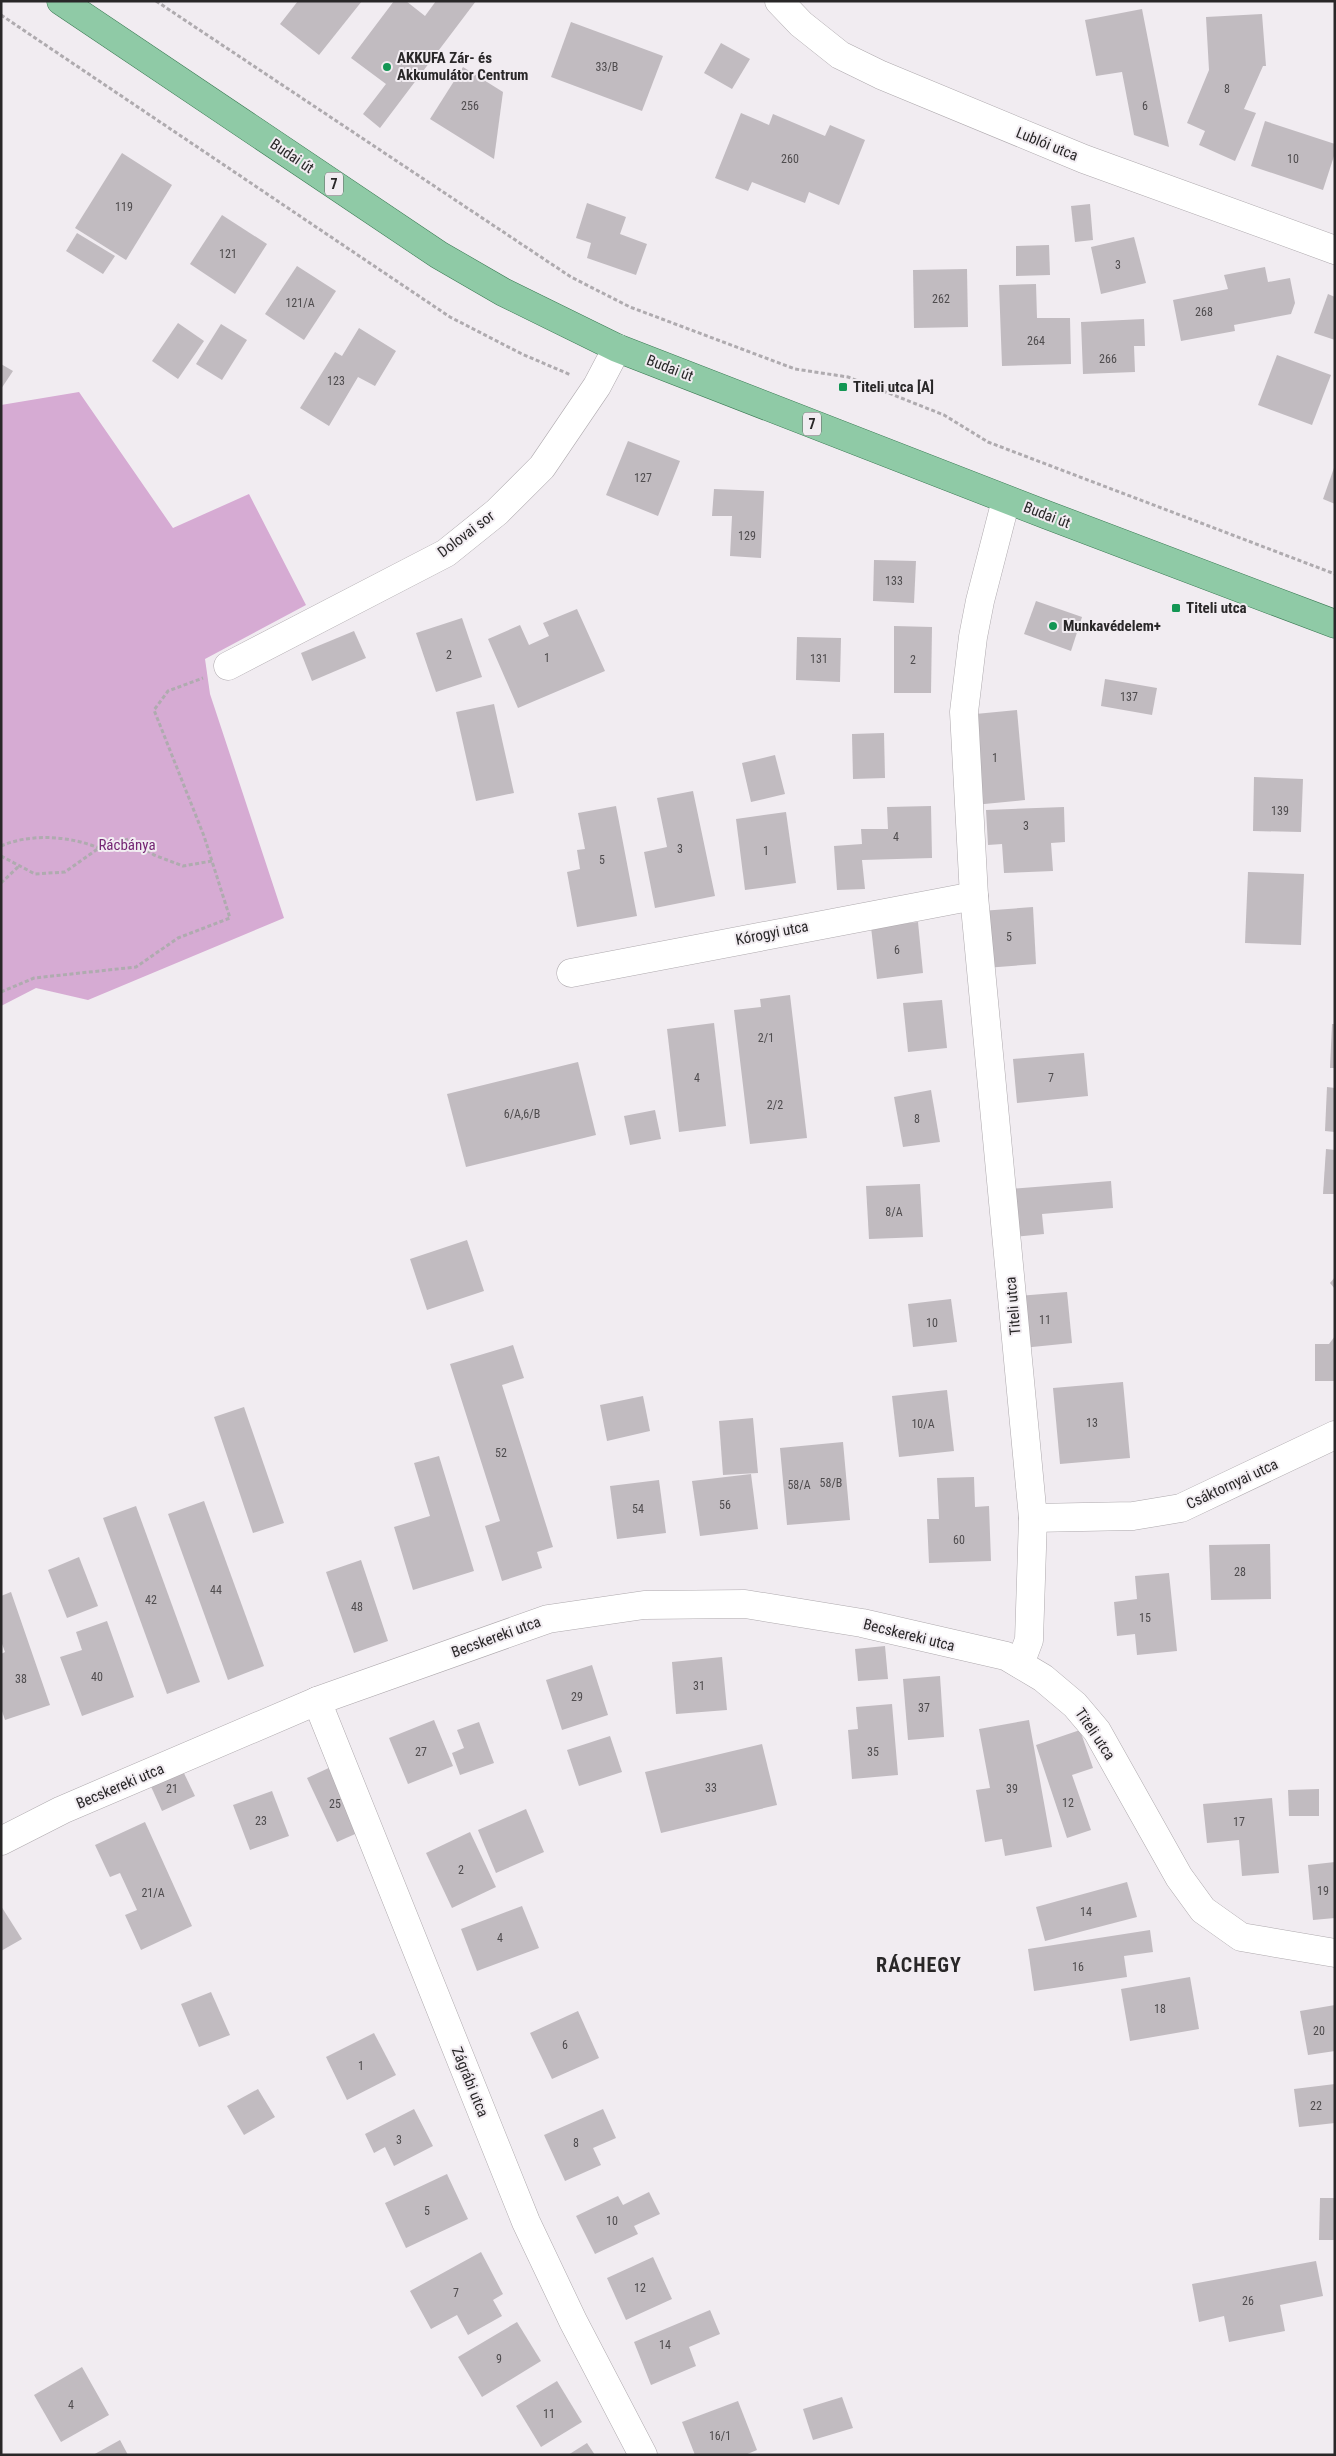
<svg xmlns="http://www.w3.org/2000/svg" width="1336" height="2456" font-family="'Roboto Condensed',sans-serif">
	<rect width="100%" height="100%" fill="#f1ecf1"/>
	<polygon fill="#d6abd3" points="79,392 173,528 249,494 306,605 205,659 210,694 284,918 88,1000 36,988 1,1006 1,405"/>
	<g fill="#c1bbc0">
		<polygon points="298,1 362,1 319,55 280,24"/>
		<polygon points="394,1 406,1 425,16 436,1 476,1 380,128 363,114 386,84 351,58"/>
		<polygon points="1142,9 1169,147 1134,135 1122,72 1096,76 1085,20"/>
		<polygon points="1262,14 1266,66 1263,66 1244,109 1256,113 1235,161 1199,145 1205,131 1187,123 1209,70 1206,17"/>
		<polygon points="571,22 663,56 642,111 551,77"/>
		<polygon points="721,43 750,59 732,89 704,73"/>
		<polygon points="463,67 503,92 494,159 430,119"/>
		<polygon points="741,113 769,125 773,114 825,136 830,125 865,140 839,205 809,192 805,203 752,182 748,191 715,178"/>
		<polygon points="1265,121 1335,144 1335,153 1323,190 1251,166"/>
		<polygon points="122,153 172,185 126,260 75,228"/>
		<polygon points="587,203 626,217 620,234 647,244 636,275 587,258 591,243 576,238"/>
		<polygon points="1090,204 1093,240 1075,242 1071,206"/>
		<polygon points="222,215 267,244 235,294 190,264"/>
		<polygon points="77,233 115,256 103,274 66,251"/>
		<polygon points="1134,237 1146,283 1101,294 1091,247"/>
		<polygon points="1049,245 1050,275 1016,276 1016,246"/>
		<polygon points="297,266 336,291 304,340 265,314"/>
		<polygon points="1265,267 1268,282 1290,278 1295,303 1291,314 1234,325 1235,331 1181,341 1173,300 1228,289 1224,275"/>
		<polygon points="967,269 968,327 914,328 913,270"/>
		<polygon points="1036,284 1037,318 1070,318 1071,364 1002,366 999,285"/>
		<polygon points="1328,294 1335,297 1335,340 1314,333"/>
		<polygon points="1144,319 1145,346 1134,346 1135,372 1083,374 1081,322"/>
		<polygon points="178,323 204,341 178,379 152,361"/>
		<polygon points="221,324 247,340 222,380 196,364"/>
		<polygon points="359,328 396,351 375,386 358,377 329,426 300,408 335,352 342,356"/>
		<polygon points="1277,355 1331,375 1312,425 1258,405"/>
		<polygon points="1,364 13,371 1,389"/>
		<polygon points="628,441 680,461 658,516 606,495"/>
		<polygon points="1335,465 1335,504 1323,499"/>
		<polygon points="714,489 764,491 761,558 730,556 732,516 712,516"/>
		<polygon points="874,560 916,561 914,603 873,601"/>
		<polygon points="1036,601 1082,617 1071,651 1024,634"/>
		<polygon points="577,609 605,671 518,708 488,639 520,625 529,645 549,636 543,623"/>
		<polygon points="462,618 482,677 436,692 416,633"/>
		<polygon points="894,626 932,627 931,693 894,693"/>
		<polygon points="354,631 366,658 312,681 301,653"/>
		<polygon points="797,637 841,638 840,682 796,680"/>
		<polygon points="1105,679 1157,688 1152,715 1101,706"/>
		<polygon points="494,704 514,793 476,801 456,712"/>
		<polygon points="1017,710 1025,800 974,805 965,715"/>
		<polygon points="884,733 885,778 853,779 852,734"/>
		<polygon points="775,755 785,794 751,802 742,763"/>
		<polygon points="1254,777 1303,779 1301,832 1253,831"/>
		<polygon points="693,791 715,896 655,908 644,852 667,847 657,798"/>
		<polygon points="616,806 637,916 577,927 567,872 580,869 577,850 585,849 578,813"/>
		<polygon points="931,806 932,858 862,860 865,889 837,890 834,846 862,844 861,829 888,829 887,807"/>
		<polygon points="1064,807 1065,842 1051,843 1053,871 1004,873 1002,844 988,845 986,810"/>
		<polygon points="786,812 796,883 745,890 736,819"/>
		<polygon points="1248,872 1304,874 1301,945 1245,943"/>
		<polygon points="1033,907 1036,964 985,968 981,911"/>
		<polygon points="918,922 923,973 877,979 871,927"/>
		<polygon points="790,995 807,1138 750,1144 734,1010 761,1007 760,999"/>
		<polygon points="942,1000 947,1048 908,1052 903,1003"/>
		<polygon points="714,1023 726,1126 679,1132 667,1029"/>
		<polygon points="1332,1024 1335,1024 1335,1068 1330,1068"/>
		<polygon points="1084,1053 1088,1096 1017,1103 1013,1059"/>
		<polygon points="578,1062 596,1135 466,1167 447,1094"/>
		<polygon points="1327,1087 1335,1088 1335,1132 1325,1131"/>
		<polygon points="931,1090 940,1142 903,1147 894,1097"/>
		<polygon points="655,1110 661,1139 630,1145 624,1116"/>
		<polygon points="1326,1149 1335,1150 1335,1194 1323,1194"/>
		<polygon points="1111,1181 1113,1208 1042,1214 1044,1234 1014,1237 1010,1189"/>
		<polygon points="920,1184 923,1237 869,1239 866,1186"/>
		<polygon points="467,1240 484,1291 427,1310 410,1259"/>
		<polygon points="1335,1277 1335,1289 1330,1283"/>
		<polygon points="1067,1292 1072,1343 1022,1348 1018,1296"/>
		<polygon points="951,1299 957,1342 913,1347 908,1304"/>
		<polygon points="1335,1336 1335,1381 1315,1381 1315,1344 1329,1344"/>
		<polygon points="513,1345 524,1378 502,1385 553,1547 537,1552 542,1568 502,1581 485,1526 500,1521 450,1364"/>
		<polygon points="1123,1382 1130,1458 1060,1464 1053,1388"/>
		<polygon points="947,1390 954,1451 899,1457 892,1396"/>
		<polygon points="643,1396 650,1431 607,1441 600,1405"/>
		<polygon points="244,1407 284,1523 253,1533 214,1417"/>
		<polygon points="753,1418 758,1473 723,1475 719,1421"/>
		<polygon points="843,1442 850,1520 787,1525 780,1448"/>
		<polygon points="439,1456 474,1571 413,1590 394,1527 430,1516 414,1463"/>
		<polygon points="751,1474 758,1529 700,1536 692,1481"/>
		<polygon points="974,1477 975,1507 989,1506 991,1561 929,1563 927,1519 939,1519 937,1478"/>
		<polygon points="659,1480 666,1533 617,1539 610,1486"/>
		<polygon points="204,1501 264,1666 228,1680 168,1514"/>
		<polygon points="136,1506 200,1682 167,1694 103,1518"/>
		<polygon points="1270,1544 1271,1599 1211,1600 1209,1545"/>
		<polygon points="79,1557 98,1606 67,1618 48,1570"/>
		<polygon points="361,1560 388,1641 354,1653 326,1572"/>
		<polygon points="1169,1573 1177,1651 1137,1655 1135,1634 1117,1636 1114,1602 1137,1599 1135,1576"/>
		<polygon points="11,1592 50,1705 5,1720 1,1708 1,1654 5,1652 1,1641 1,1596"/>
		<polygon points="107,1621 134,1697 82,1716 60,1657 82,1650 76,1632"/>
		<polygon points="885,1646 888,1679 858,1681 855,1649"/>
		<polygon points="722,1657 727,1710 676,1714 672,1662"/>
		<polygon points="592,1665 608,1715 562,1730 546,1680"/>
		<polygon points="940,1676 944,1737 908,1740 903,1679"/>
		<polygon points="892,1704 898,1775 852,1779 848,1730 858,1729 856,1707"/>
		<polygon points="434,1720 453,1766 408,1784 389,1738"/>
		<polygon points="1029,1720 1052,1847 1005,1856 1002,1839 985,1842 976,1790 990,1788 979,1729"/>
		<polygon points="479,1722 494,1763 460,1775 452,1753 464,1748 457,1730"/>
		<polygon points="1080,1730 1093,1768 1072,1775 1091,1830 1067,1838 1036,1745"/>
		<polygon points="610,1736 622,1772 579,1786 567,1750"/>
		<polygon points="762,1744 777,1805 661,1833 645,1772"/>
		<polygon points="333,1766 362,1831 337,1842 307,1778"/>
		<polygon points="181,1767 195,1796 162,1811 149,1782"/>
		<polygon points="1319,1789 1319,1816 1289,1816 1288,1790"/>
		<polygon points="272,1791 289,1836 250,1850 233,1805"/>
		<polygon points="1272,1798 1279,1873 1242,1876 1239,1840 1207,1843 1203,1804"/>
		<polygon points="526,1809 544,1852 496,1873 478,1830"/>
		<polygon points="145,1822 192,1926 141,1950 125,1915 137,1910 120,1873 110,1877 95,1845"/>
		<polygon points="470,1832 496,1887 452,1908 426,1853"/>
		<polygon points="1335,1862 1335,1918 1313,1920 1308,1865"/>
		<polygon points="1127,1882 1137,1917 1045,1941 1036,1907"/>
		<polygon points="1,1906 22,1939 1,1951"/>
		<polygon points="522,1906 539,1948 477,1971 461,1929"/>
		<polygon points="1150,1930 1153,1952 1124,1956 1127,1977 1034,1991 1028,1949"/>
		<polygon points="1190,1977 1199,2029 1130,2041 1121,1989"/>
		<polygon points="211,1992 230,2035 199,2047 181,2004"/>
		<polygon points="1335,2005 1335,2051 1308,2055 1300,2011"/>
		<polygon points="578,2011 599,2058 552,2079 530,2033"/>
		<polygon points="374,2033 396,2075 347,2100 326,2057"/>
		<polygon points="1335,2084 1335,2123 1299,2127 1294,2089"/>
		<polygon points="258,2089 275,2117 244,2135 227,2106"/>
		<polygon points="414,2109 433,2146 394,2166 385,2147 374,2153 365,2134"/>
		<polygon points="603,2109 616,2138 593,2148 601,2165 565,2181 544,2135"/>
		<polygon points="447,2174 468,2219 406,2248 385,2203"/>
		<polygon points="649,2192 660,2214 634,2226 638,2234 595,2254 576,2216 618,2196 623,2205"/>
		<polygon points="1320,2198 1335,2198 1335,2240 1319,2240"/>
		<polygon points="481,2252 503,2294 493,2300 502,2316 468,2335 457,2315 431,2329 410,2291"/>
		<polygon points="653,2257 672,2299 626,2320 607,2278"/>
		<polygon points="1316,2261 1323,2296 1280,2305 1285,2331 1229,2342 1224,2316 1199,2322 1192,2284"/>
		<polygon points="710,2310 720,2334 689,2347 696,2366 651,2385 634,2342"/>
		<polygon points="517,2322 541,2361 482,2397 458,2357"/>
		<polygon points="82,2367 109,2415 61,2442 34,2395"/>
		<polygon points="557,2381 582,2422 541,2447 516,2406"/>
		<polygon points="842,2397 853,2428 813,2440 803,2409"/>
		<polygon points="738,2401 757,2450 745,2455 695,2455 682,2422"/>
		<polygon points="120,2440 128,2455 93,2455"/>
		<polygon points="587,2443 595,2455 568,2455"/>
	</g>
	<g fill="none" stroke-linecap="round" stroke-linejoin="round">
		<defs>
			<g id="street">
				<polyline points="779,1 801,24 840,55 881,75 1084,159 1335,250"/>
				<polyline points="1006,500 980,601 973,637 964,712 974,896 1033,1518 1029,1640 1020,1664"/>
				<polyline points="228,666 446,553 497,512 542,467 597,386 617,348"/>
				<polyline points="571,973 974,896"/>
				<polyline points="1033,1518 1133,1516 1181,1508 1335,1435"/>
				<polyline points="317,1701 526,2222 573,2321 643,2455"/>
				<polyline points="1,1841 62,1810 317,1701 548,1619 644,1605 745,1604 862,1623 1006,1656 1043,1678 1075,1705 1097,1731 1179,1877 1203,1910 1241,1937 1335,1953"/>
			</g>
			<polyline id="primary" points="61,1 439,255 503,292 617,348 1047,515 1335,624"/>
		</defs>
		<use href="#street" stroke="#aea9ad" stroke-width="29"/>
		<use href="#primary" stroke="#3b7a54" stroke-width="29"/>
		<g stroke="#afabaf" stroke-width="3" stroke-dasharray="4 2.5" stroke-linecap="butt">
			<polyline points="156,1 571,277 630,307 795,369 848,377 944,415 988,442 1335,574"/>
			<polyline points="1,15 450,317 522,354 571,375"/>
			<path d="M 1,846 C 31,833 70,836 99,848"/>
			<polyline points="1,856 35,874 65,872 99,848 129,839 154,855 183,866 212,861"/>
			<polyline points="1,883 19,866"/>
			<polyline points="1,992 34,978 136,967 178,938 230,918 204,836 154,710 168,691 203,678"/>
		</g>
		<use href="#street" stroke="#fff" stroke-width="28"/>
		<use href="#primary" stroke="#8fcaa6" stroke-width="28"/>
	</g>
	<g fill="#139654" stroke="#f1ecf1" stroke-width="2">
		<circle cx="387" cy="67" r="5"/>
		<rect x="838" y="382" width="10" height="10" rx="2.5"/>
		<rect x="1171" y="603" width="10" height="10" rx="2.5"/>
		<circle cx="1053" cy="626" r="5"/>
	</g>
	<g text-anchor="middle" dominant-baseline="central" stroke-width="4" stroke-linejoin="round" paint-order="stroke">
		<g font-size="12" fill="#4f4c4e">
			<text x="607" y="67">33/B</text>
			<text x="1227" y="89">8</text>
			<text x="470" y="106">256</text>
			<text x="1145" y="106">6</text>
			<text x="790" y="159">260</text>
			<text x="1293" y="159">10</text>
			<text x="124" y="207">119</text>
			<text x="228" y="254">121</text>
			<text x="1118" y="265">3</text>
			<text x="941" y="299">262</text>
			<text x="300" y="303">121/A</text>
			<text x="1204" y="312">268</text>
			<text x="1036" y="341">264</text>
			<text x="1108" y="359">266</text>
			<text x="336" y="381">123</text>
			<text x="643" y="478">127</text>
			<text x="747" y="536">129</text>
			<text x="894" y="581">133</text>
			<text x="449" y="655">2</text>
			<text x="547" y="658">1</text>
			<text x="819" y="659">131</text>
			<text x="913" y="660">2</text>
			<text x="1129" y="697">137</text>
			<text x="995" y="758">1</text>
			<text x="1280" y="811">139</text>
			<text x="1026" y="826">3</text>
			<text x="896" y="837">4</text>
			<text x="680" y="849">3</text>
			<text x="766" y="851">1</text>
			<text x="602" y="860">5</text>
			<text x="1009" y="937">5</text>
			<text x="897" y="950">6</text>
			<text x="766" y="1038">2/1</text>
			<text x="697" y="1078">4</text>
			<text x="1051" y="1078">7</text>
			<text x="775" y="1105">2/2</text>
			<text x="522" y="1114">6/A,6/B</text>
			<text x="917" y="1119">8</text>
			<text x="894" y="1212">8/A</text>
			<text x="1045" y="1320">11</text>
			<text x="932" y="1323">10</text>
			<text x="1092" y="1423">13</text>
			<text x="923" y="1424">10/A</text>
			<text x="501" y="1453">52</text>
			<text x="831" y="1483">58/B</text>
			<text x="799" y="1485">58/A</text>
			<text x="725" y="1505">56</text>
			<text x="638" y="1509">54</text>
			<text x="959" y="1540">60</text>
			<text x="1240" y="1572">28</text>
			<text x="216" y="1590">44</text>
			<text x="151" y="1600">42</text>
			<text x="357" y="1607">48</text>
			<text x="1145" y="1618">15</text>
			<text x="97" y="1677">40</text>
			<text x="21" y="1679">38</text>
			<text x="699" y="1686">31</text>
			<text x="577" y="1697">29</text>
			<text x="924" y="1708">37</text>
			<text x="421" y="1752">27</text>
			<text x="873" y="1752">35</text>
			<text x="711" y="1788">33</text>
			<text x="172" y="1789">21</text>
			<text x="1012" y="1789">39</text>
			<text x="1068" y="1803">12</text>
			<text x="335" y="1804">25</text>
			<text x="261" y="1821">23</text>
			<text x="1239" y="1822">17</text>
			<text x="461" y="1870">2</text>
			<text x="1323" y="1891">19</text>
			<text x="153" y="1893">21/A</text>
			<text x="1086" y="1912">14</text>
			<text x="500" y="1938">4</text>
			<text x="1078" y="1967">16</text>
			<text x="1160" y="2009">18</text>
			<text x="1319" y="2031">20</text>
			<text x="565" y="2045">6</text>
			<text x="361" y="2066">1</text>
			<text x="1316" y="2106">22</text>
			<text x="399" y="2140">3</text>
			<text x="576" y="2143">8</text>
			<text x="427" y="2211">5</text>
			<text x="612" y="2221">10</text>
			<text x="640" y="2288">12</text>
			<text x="456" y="2293">7</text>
			<text x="1248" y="2301">26</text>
			<text x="665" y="2345">14</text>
			<text x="499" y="2359">9</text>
			<text x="71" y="2405">4</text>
			<text x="549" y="2414">11</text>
			<text x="720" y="2436">16/1</text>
		</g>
		<g fill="#f1ecf1" stroke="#656264" stroke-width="1">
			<rect x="325" y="172.5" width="18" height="23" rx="4"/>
			<rect x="803" y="412.5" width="18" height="23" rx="4"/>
		</g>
		<g font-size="14" font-weight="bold" fill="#292728">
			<text x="334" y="184">7</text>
			<text x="812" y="424">7</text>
		</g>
		<g font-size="15" font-weight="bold" fill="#292728" stroke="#f1ecf1" text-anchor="start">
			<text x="397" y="58">AKKUFA Zár- és<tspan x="397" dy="17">Akkumulátor Centrum</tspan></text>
			<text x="853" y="387">Titeli utca [A]</text>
			<text x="1186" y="608">Titeli utca</text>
			<text x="1063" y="626">Munkavédelem+</text>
		</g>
		<g font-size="15" fill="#292728" stroke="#f1ecf1">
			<text transform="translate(1047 144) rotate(22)">Lublói utca</text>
			<text transform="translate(292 156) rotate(34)">Budai út</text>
			<text transform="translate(670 368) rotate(21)">Budai út</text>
			<text transform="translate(1047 515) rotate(21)">Budai út</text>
			<text transform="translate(466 534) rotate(-37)">Dolovai sor</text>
			<text transform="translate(772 933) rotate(-11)">Kórogyi utca</text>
			<text transform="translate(1013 1306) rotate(-95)">Titeli utca</text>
			<text transform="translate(1232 1484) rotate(-25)">Csáktornyai utca</text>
			<text transform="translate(909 1635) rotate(14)">Becskereki utca</text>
			<text transform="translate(496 1637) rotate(-20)">Becskereki utca</text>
			<text transform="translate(1095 1734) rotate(56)">Titeli utca</text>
			<text transform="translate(120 1786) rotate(-23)">Becskereki utca</text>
			<text transform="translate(470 2082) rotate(68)">Zágrábi utca</text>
		</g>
		<g font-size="15" fill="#752774" stroke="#f1ecf1">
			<text x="127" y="845">Rácbánya</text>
		</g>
		<g font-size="20" font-weight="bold" letter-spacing="1" fill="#292728" stroke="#f1ecf1">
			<text x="919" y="1965">RÁCHEGY</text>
		</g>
	</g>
	<rect width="1336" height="2456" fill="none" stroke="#292728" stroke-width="5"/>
</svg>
